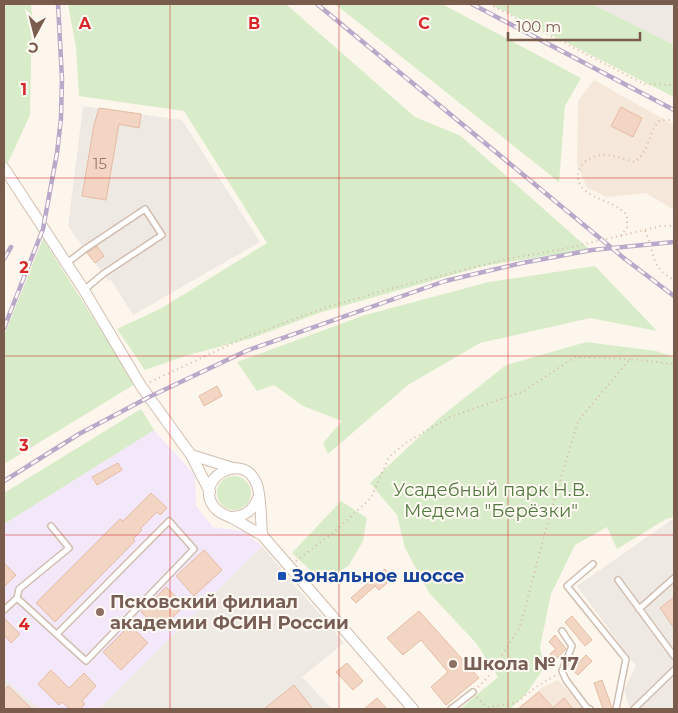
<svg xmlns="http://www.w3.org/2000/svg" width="678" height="713" font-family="Montserrat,sans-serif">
	<rect width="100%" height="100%" fill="#fdf6ec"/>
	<g fill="#f5e8da">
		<polygon points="594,80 674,125 674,210 646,193 607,197 587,188 577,164 578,101"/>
		<polygon points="558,680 584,709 517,709 543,687"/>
	</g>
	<g fill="#efe9e4">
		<polygon points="592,4 674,4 674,45"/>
		<polygon points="83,106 182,120 260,242 133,315 111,280 108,281 68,226"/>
		<polygon points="673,519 674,521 674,709 630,709 624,690 636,666 577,586"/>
		<polygon points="262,546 344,643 302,677 332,709 99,709"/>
		<polygon points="4,678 39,709 4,709"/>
	</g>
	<polygon fill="#f3e8fa" points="154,430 195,475 196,506 213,527 243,531 262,546 99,709 39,709 4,678 4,524"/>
	<g fill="#d8ecc9">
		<polygon points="4,4 31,4 32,14 30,115 7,165 4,159"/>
		<polygon points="68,4 286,4 415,117 461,136 589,249 484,266 322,312 252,338 185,356 145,370 117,329 160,309 267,243 184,111 79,96 76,47"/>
		<polygon points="335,4 442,4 581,78 565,106 559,182"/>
		<polygon points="490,4 592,4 674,45 674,97"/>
		<polygon points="43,239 135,384 4,464 4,335"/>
		<polygon points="595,266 657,331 590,318 480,343 408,385 328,454 323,443 342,421 303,406 274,385 257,391 237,362 365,315 489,282"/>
		<polygon points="586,342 656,351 674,357 674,517 666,519 617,549 607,527 575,545 551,594 540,647 544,668 526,694 510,709 460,709 498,677 476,643 430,594 405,548 397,515 370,483 438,419 506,365"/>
		<polygon points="141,409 154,430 4,524 4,493"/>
		<circle cx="234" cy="493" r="17"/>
		<polygon points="341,501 367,518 363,541 349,565 324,583 292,553"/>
	</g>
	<g fill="#f3d5c3" stroke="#e6bba3">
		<polygon points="621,107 642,118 633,137 611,126"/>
		<polygon points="99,108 141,114 139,128 119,124 106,200 82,196 94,125"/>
		<polygon points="97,246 104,256 95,263 87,253"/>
		<polygon points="217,386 222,396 204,406 199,396"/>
		<polygon points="118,463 122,470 97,485 92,477"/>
		<polygon points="151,493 167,508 160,515 157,512 140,529 142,530 133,539 135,541 55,622 36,603 120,519 123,521"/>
		<polygon points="204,550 222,570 194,596 176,576"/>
		<polygon points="4,563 16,575 4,587"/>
		<polygon points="385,569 390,574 384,579 387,583 379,590 375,586 356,603 351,598 369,582 368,580 380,570 381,572"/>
		<polygon points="166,587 185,605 160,630 141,612"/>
		<polygon points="674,597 674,628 660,608"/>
		<polygon points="419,611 479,678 446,705 431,687 448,672 421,640 403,655 387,638"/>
		<polygon points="572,616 592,640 585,646 565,622"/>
		<polygon points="4,618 20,634 11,643 4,635"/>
		<polygon points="130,625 148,643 121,670 103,652"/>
		<polygon points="555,635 566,649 555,660 550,654 556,649 549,642"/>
		<polygon points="586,655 592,661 578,675 572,670"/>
		<polygon points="347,663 363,681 353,690 336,672"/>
		<polygon points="51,670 69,688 84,673 96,686 82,701 85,704 80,709 70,709 62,702 59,705 38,684"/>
		<polygon points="602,680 612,708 612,709 603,709 594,683"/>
		<polygon points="294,685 313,709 264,709"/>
		<polygon points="8,686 32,709 4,709 4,690"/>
		<polygon points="539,692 553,708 564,698 573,709 518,709"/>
		<polygon points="377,698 387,709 364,709"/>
	</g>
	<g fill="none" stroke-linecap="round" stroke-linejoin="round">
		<defs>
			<g id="lane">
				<polyline points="67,263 85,249 145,209 162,235 103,274 84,290"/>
				<polyline points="593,564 567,586 626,659 616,709"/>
				<polyline points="618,580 674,656"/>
				<polyline points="17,598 19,589 69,548 51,526"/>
				<polyline points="639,609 674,578"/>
				<polyline points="4,610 17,598 86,661 194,549 169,521 57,634"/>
				<polyline points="562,631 572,646 562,671 566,680 587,708 590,709"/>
				<polyline points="451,709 473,692"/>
				<polyline points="634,709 674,670"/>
			</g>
			<g id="street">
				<polyline points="4,168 84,290 141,386 191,455 210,492"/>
				<polyline points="191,455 233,468"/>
				<path d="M 230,517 C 245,517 253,511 258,498"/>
				<path d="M 262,535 C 261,523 261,495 257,485 C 244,448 191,480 215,508 C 220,514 226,515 232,518 C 242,523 252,530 262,535 L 413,709"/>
			</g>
		</defs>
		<use href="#lane" stroke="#d1beb0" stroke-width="8"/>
		<use href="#street" stroke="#d1beb0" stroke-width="12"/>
		<g stroke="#d9b8a5" stroke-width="2" stroke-dasharray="1 4" stroke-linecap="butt">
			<polyline points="489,4 644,84 674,85"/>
			<path d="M 645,231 C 651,242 652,259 659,268 C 662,273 670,277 674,281"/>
			<path d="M 621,236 L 627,227 L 627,215 C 613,201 601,202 587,192 C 568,179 581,157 601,155 C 611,154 624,159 635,162 C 652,147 647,133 660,120 L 674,120"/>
			<polyline points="150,382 246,337 327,307 400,286 507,259 568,248 661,226 674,226"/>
			<polyline points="296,561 335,531 371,498 389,457 407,442 450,417 524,391 575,357 630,359"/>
			<polyline points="478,687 488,677 520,627 550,514 578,421 630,359 674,364"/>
			<polyline points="477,697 487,707 516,703 536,687 556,675"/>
		</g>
		<use href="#lane" stroke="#fff" stroke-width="5"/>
		<use href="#street" stroke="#fff" stroke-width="10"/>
		<defs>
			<g id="rail">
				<polyline points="317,4 625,259 674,296"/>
				<polyline points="472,4 674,110"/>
				<polyline points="4,259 11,247"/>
				<polyline points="4,328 43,229 57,153 61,118 62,79 58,4"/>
				<polyline points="4,481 79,434 149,397 246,351 445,281 522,263 592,250 674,242"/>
			</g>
		</defs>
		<use href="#rail" stroke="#b9a8c9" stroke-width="4.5"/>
		<use href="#rail" stroke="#fffaf3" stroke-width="2.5" stroke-dasharray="8" stroke-linecap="butt"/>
	</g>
	<path fill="none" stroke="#d62828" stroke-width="1" stroke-opacity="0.55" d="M 170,4 L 170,709M 339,4 L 339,709M 508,4 L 508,709M 4,178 L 674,178M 4,356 L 674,356M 4,535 L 674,535"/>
	<rect fill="#1a4fb4" stroke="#fffaf3" stroke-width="2" x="277" y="571" width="10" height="10" rx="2.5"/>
	<g fill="#8d6e63" stroke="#fffaf3" stroke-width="2">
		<circle cx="100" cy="612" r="5"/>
		<circle cx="453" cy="664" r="5"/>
	</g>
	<g text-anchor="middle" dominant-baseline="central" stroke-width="4" stroke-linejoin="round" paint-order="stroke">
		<g font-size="15" fill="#987a6a">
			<text x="100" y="163">15</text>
		</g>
		<g font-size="18" fill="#537a41" stroke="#fffaf3">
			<text x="491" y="490">Усадебный парк Н.В.<tspan x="491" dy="21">Медема "Берёзки"</tspan></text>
		</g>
		<g font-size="18" font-weight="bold" fill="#164399" stroke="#fffaf3" text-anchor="start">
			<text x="292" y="576">Зональное шоссе</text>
		</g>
		<g font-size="18" font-weight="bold" fill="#785e54" stroke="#fffaf3" text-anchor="start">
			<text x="110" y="602">Псковский филиал<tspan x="110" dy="21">академии ФСИН России</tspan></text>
			<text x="463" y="664">Школа № 17</text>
		</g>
	</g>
	<g font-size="16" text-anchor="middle" font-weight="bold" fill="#d62828" stroke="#fffaf3" stroke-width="4" stroke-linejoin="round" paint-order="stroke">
		<text x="85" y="29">A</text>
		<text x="254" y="29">B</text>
		<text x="424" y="29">C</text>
		<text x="24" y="95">1</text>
		<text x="24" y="273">2</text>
		<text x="24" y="451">3</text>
		<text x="24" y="630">4</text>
	</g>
	<rect width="678" height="713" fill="none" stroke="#7a5c4d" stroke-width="10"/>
	<g transform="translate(35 35) rotate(187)" stroke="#fffaf3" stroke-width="4" paint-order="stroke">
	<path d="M0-4L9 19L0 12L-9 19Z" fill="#7a5c4d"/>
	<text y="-8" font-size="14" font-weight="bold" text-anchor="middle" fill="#7a5c4d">С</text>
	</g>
	<path d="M508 32v8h132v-8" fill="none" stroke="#7a5c4d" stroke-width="2.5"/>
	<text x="516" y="32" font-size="15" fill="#7a5c4d" stroke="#fffaf3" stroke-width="4" paint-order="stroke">100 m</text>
</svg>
